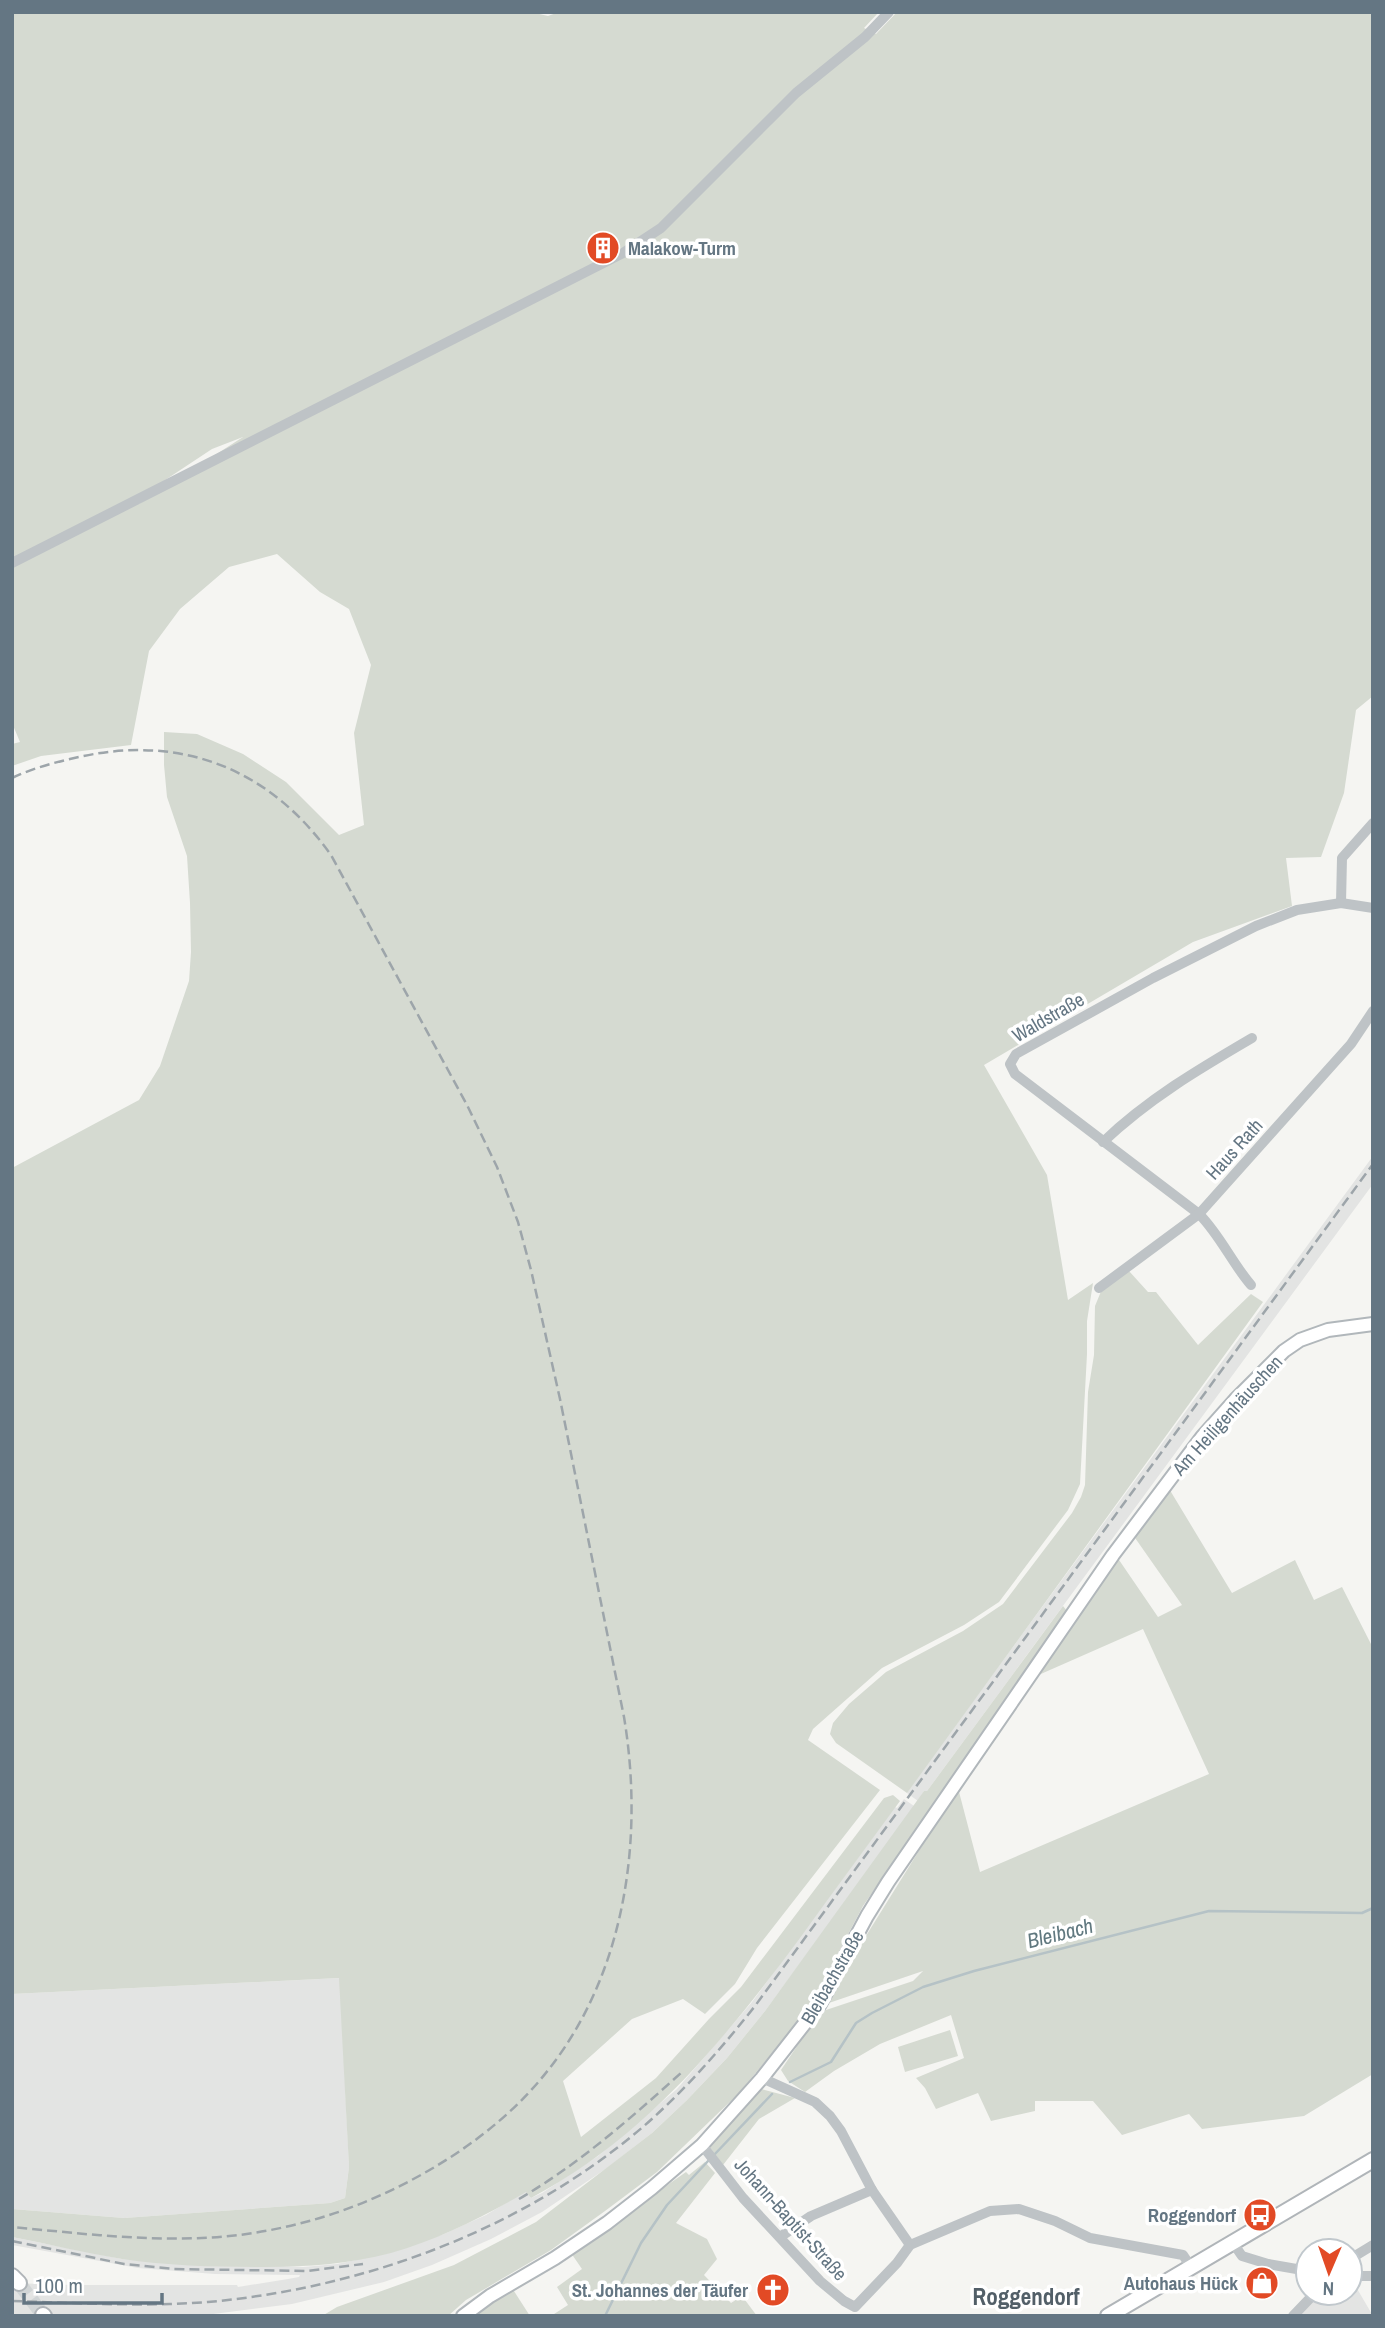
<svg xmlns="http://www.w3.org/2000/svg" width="1385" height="2328" font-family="'Archivo Narrow',sans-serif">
	<rect width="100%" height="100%" fill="#f5f5f2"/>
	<g fill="#e3e4e3">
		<polygon points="1373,1156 1373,1184 927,1791 924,1791 918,1801 907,1793 913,1783"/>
		<polygon points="904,1799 914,1806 908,1816 765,2011 727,2058 687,2100 652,2133 607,2168 542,2212 491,2239 432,2265 384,2282 292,2304 198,2316 33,2314 33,2316 12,2316 12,2283 72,2285 237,2285 238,2287 288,2279 299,2277 300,2275 215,2274 138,2268 12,2245 12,2237 122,2259 303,2267 337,2264 392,2252 444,2234 486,2215 526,2191 531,2198 542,2193 598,2156 677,2089 752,2002 895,1807 897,1808"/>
		<polygon points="340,1978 349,2167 345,2198 330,2203 124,2218 12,2209 12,1994"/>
		<polygon points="1350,2279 1352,2280 1373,2316 1297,2316 1319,2293 1350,2293"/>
	</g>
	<g fill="#d5dad1" fill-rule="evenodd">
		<path d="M 12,12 L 531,12 L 548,16 L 559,12 L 879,12 L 864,28 L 876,34 L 897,12 L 1373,12 L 1373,696 L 1356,710 L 1344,793 L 1321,857 L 1286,858 L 1292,906 L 1193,942 L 984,1065 L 1047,1175 L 1068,1300 L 1093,1283 L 1087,1321 L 1087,1354 L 1080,1484 L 1068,1510 L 999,1602 L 964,1625 L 882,1668 L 813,1729 L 808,1740 L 880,1790 L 757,1948 L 735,1984 L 705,2014 L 683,1999 L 632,2019 L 563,2081 L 581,2137 L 656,2078 L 709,2019 L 741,1987 L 884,1798 L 893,1795 L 900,1801 C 867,1846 833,1892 800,1938 C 725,2039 645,2138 531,2198 L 526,2192 C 483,2217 439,2239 391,2253 C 349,2264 307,2267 265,2267 C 217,2267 169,2266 122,2259 C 85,2253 49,2244 12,2237 L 12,2209 L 124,2218 L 330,2203 L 345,2198 L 349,2167 L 339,1978 L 12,1994 L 12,1168 L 139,1100 L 160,1066 L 189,981 L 191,952 L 190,903 L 187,856 L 167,797 L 164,765 L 164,732 L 197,734 L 243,754 L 286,782 L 339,835 L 364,825 L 354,733 L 371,665 L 349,609 L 320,592 L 277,554 L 229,567 L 180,609 L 149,651 L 131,745 L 41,756 L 12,766 L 12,744 L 20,742 L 12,723 ZM 243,437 L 139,504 L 135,500 L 212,449 Z"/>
		<polygon points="1129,1271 1148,1292 1156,1292 1198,1345 1251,1294 1263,1302 907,1793 836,1743 830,1734 833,1723 849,1704 886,1672 963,1631 1003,1604 1072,1513 1081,1497 1085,1485 1088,1392 1094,1355 1095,1306 1102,1289"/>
		<polygon points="1168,1487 1232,1593 1295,1560 1314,1600 1342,1587 1373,1648 1373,2074 1304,2116 1202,2129 1189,2114 1122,2135 1093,2101 1035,2101 1035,2111 991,2121 978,2093 936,2109 925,2088 916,2078 964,2058 951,2015 880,2044 834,2071 805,2092 788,2081 781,2070 820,2012 913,1981 923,1971 823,2005 958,1788 980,1872 1209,1774 1143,1629 1034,1677 1117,1557 1158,1617 1182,1605 1133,1535"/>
		<polygon points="1063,1606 1067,1611 863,1906 820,1987 794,2027 738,2094 657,2172 605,2211 551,2250 466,2300 448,2316 322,2316 337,2307 454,2265 536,2222 652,2133 687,2100 727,2058 765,2011 924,1791 927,1791"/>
		<polygon points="950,2030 958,2056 905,2072 898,2047"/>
		<polygon points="761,2089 795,2098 759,2119 723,2165 709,2146"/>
		<polygon points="705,2162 715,2173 676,2223 707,2239 717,2259 704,2275 731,2303 742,2296 757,2316 551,2316 568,2305 557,2287 582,2269 571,2253 686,2172 689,2175"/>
		<polygon points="512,2288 530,2316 474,2316"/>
	</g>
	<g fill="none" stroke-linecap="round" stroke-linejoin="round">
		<g stroke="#b5c2c6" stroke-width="2.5">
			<polyline points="790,2082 831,2062 856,2023 872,2013 923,1987 974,1971 1209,1911 1362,1913 1373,1908"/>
			<polyline points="714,2155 772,2094"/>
			<polyline points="605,2316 641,2243 667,2205 709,2160"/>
		</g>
		<polyline stroke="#d1d5d6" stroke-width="14" stroke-dasharray="14 7" stroke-linecap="butt" points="19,2283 43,2315"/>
		<defs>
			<polyline id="secondary" points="463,2316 490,2296 555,2258 607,2223 652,2188 702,2145 762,2078 820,2004 867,1916 888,1882 1113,1555 1202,1437 1235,1400 1284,1351 1300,1340 1328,1330 1373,1324"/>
			<g id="primary">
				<polyline points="12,2276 19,2283"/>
				<polyline points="43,2315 44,2316"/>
				<polyline points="1108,2316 1373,2160"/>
			</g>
		</defs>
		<use href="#secondary" stroke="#b1b7bb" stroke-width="16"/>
		<use href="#primary" stroke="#b0b5b9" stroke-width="18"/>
		<g stroke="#bec3c6" stroke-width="10">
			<polyline points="12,563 623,253 661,228 796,93 865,37 889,12"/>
			<polyline points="1341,903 1342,858 1373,823"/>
			<path d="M 1103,1142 C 1148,1099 1199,1069 1252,1038"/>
			<path d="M 1251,1285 C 1232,1263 1220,1235 1199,1214 L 1015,1074 L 1010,1064 L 1016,1054 L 1153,978 L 1256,926 L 1297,910 L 1341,903 L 1373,908"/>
			<polyline points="1099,1288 1199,1214 1351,1044 1373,1011"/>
			<polyline points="762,2078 815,2102 830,2116 841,2131 872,2190 910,2245"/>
			<polyline points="702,2145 743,2198 820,2281 844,2301 855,2307 897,2263 910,2245 990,2211 1019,2209 1055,2221 1090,2238 1183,2255 1191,2267"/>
			<polyline points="780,2237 811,2216 872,2190"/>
			<polyline points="1233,2243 1242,2256 1268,2264 1308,2271"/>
			<polyline points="1350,2259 1373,2245"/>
			<polyline points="1350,2276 1373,2276"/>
			<polyline points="1293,2316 1315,2293"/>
		</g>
		<use href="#secondary" stroke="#fff" stroke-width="12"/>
		<use href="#primary" stroke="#fff" stroke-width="14"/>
		<g stroke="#9da5aa" stroke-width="2.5" stroke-dasharray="10 5" stroke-linecap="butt">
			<path d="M 12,778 C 33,768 56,762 79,757 C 182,734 270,769 331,855 L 467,1105 L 497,1167 L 518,1222 L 531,1270 L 560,1399 L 624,1717 C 644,1837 626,1971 549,2069 C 514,2114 468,2149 419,2176 C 363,2207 303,2227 239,2235 C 164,2244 87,2234 12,2227"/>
			<path d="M 519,2199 C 579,2164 631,2118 682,2072"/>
			<polyline points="12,2241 124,2264 174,2269 307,2271 363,2264"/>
			<path d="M 12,2301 C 78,2303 143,2307 208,2302 C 365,2288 524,2229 644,2126 C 685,2090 721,2049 755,2006 L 1373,1164"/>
		</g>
	</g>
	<defs>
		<symbol id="building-disc" viewBox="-11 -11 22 22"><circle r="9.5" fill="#e24a25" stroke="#fff"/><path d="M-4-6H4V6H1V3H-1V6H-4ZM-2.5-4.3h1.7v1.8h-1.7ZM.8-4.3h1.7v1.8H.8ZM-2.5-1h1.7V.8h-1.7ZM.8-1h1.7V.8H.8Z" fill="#fff"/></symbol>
		<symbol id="bus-disc" viewBox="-11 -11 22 22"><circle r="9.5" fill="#e24a25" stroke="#fff"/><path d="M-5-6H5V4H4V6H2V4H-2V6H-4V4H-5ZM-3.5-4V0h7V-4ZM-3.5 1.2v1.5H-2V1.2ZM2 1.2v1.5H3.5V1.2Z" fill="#fff"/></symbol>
		<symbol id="shop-disc" viewBox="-11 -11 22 22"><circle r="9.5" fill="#e24a25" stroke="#fff"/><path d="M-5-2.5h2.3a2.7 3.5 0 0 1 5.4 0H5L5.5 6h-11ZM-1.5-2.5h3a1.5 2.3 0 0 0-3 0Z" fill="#fff"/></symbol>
		<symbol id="church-disc" viewBox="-11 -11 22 22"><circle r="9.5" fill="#e24a25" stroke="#fff"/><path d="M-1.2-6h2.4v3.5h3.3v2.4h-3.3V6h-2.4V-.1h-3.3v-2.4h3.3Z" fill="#fff"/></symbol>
	</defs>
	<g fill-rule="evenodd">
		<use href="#building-disc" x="584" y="229" width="38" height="38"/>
		<use href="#bus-disc" x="1241" y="2196" width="38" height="38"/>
		<use href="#shop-disc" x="1243" y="2264" width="38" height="38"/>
		<use href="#church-disc" x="754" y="2271" width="38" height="38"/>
	</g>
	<g text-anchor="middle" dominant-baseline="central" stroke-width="7" stroke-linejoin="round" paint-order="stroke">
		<g font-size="19" font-weight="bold" fill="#647683" stroke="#fff" text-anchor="end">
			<text x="628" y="248" text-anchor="start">Malakow-Turm</text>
			<text x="1236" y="2215">Roggendorf</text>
			<text x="1238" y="2283">Autohaus Hück</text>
			<text x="748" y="2290">St. Johannes der Täufer</text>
		</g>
		<g font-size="19" fill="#647683" stroke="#fff">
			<text transform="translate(1048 1017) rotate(-30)">Waldstraße</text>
			<text transform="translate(1234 1149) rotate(-48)">Haus Rath</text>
			<text transform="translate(1227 1415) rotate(-48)">Am Heiligenhäuschen</text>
			<text transform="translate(832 1977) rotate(-60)">Bleibachstraße</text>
			<text transform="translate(791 2219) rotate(48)">Johann-Baptist-Straße</text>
		</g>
		<g font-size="21" font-style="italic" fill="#60787f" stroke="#fff">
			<text transform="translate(1060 1933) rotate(-14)">Bleibach</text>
		</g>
		<g font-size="23" font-weight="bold" fill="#525f68" stroke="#fff">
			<text x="1026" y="2296">Roggendorf</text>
		</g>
	</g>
	<rect width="1385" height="2328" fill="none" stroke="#647683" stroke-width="28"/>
	<g transform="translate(1329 2272) rotate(182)"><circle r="33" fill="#ffffff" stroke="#c1c8cd" stroke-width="2"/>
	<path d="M0-5L12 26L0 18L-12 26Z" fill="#e24a25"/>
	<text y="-10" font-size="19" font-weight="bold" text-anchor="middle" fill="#647683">N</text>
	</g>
	<path d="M24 2293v10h138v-10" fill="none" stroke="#647683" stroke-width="3.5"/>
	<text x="35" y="2293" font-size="21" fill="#647683" stroke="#ffffff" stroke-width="5" paint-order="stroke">100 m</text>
</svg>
